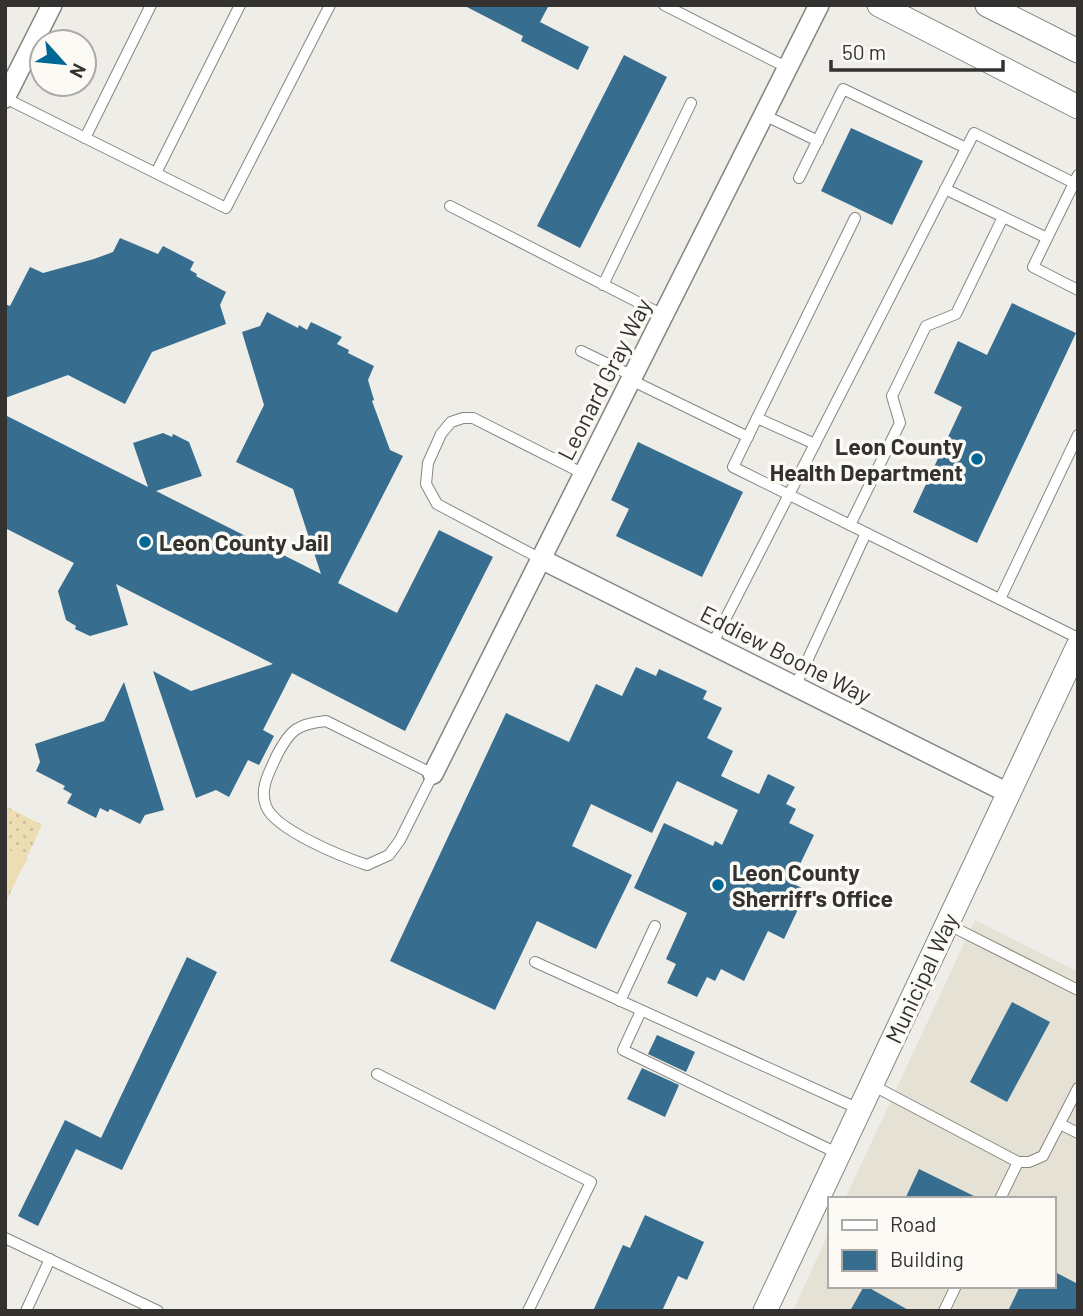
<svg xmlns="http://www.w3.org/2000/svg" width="1083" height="1316" font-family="Barlow,sans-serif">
	<defs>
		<pattern id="grass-dots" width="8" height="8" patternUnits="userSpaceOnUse" patternTransform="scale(1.75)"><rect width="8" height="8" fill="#ecddb3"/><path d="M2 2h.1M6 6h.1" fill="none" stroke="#cbbe9a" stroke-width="1.8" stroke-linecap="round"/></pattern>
	</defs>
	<rect width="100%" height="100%" fill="#eeede7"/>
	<polygon fill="#e5e1d5" points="975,920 1078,972 1078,1311 793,1311 829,1232 829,1286 1053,1286 1053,1199 845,1199"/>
	<polygon fill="url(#grass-dots)" points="5,806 42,825 5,904"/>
	<polygon fill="#ecddb3" points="5,848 28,859 5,895"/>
	<g fill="#376d8e">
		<polygon points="463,5 549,5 540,22 589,47 578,70 521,41 523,36"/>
		<polygon points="624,55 667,77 580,248 537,226"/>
		<polygon points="851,128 923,161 892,225 821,191"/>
		<polygon points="120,238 158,254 163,246 194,262 190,270 197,274 196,276 226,292 220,305 226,324 152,352 125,404 68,375 5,398 5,304 10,306 30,267 43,273 94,259 113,252"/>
		<polygon points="1012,303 1076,333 977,543 913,512 962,407 934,393 958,341 987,355"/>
		<polygon points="267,312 298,328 299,325 307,330 311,322 342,337 337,344 349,350 348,353 374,366 368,380 374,400 372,401 390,450 403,456 338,583 397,613 439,530 493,557 405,731 292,673 263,730 274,736 259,765 248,760 229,797 216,790 196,798 153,671 191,691 273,664 116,584 128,625 90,636 75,629 76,626 66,620 58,591 74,563 5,528 5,415 148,487 133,443 163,433 172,437 173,434 189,442 202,476 156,491 321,574 293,489 236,462 264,405 242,332 260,326"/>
		<polygon points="638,442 743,492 702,577 616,536 629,509 611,500"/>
		<polygon points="636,667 656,676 659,669 707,691 703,699 722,708 707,738 733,751 721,776 759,794 768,774 795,787 786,804 796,809 789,823 814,835 791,883 807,890 784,939 768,931 744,981 721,969 715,981 707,977 697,997 667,983 676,964 666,959 687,913 634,888 664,823 713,846 715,841 722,845 738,810 677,781 652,833 591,804 572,846 632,875 596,949 537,921 495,1010 390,961 506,713 569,742 596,684 622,696"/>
		<polygon points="124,682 164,810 145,815 140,824 110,809 108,812 100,808 96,818 67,803 72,794 63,789 65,786 36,771 40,762 35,744 104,721"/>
		<polygon points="187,957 217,972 122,1170 76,1149 38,1226 18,1216 65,1120 101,1138"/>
		<polygon points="1012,1002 1050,1022 1007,1102 970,1082"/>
		<polygon points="657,1035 695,1052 686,1072 648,1054"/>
		<polygon points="642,1068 679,1085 665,1117 627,1099"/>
		<polygon points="919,1169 980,1199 905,1199"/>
		<polygon points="645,1215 704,1242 687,1280 678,1276 662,1311 593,1311 623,1245 630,1248"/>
		<polygon points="1053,1271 1078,1284 1078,1311 1008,1311 1020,1286 1053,1286"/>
		<polygon points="864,1286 866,1286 910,1311 850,1311"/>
	</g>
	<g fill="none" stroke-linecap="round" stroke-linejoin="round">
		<defs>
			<g id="service">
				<polyline points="664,5 788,68"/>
				<polyline points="5,98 226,208 330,5"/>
				<polyline points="764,115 818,141"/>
				<polyline points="85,138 151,5"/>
				<polyline points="156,173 240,5"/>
				<polyline points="1078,175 1033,267 1078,290"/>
				<polyline points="799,178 843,89 966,148"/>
				<polyline points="945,189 1047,238"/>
				<polyline points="450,206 663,315"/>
				<polyline points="855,218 733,467 1078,638"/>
				<polyline points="603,285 691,103"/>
				<polyline points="581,351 633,376"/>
				<polyline points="631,380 748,437"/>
				<polyline points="757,418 815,444"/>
				<polyline points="850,525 900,423 892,396 926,326 956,314 1003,217"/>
				<polyline points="541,559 437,504 426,484 428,463 441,434 451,422 463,418 473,418 584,474"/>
				<polyline points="1000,599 1078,435"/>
				<polyline points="712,645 974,133 1074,183"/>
				<polyline points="795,687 866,533"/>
				<path d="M 326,721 L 433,774 L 400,840 L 389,855 L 367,865 C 343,857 275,830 266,806 C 259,788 270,771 277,755 C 290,730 297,724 326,721 Z"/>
				<polyline points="947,924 1078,990"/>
				<polyline points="535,962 859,1109"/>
				<polyline points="620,1001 655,926"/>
				<polyline points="641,1011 623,1050 839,1154"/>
				<polyline points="377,1074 591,1182 528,1311"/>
				<polyline points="872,1085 1018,1162 1029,1162 1043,1156 1078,1088"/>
				<polyline points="1060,1124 1078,1133"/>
				<polyline points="1000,1199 1018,1162"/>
				<polyline points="5,1238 158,1311"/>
				<polyline points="26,1311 50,1259"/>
				<polyline points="944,1311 956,1286"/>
			</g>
			<g id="minor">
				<polyline points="5,98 52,5"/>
				<polyline points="541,559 1008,793"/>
				<polyline points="433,774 819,5"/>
			</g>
			<g id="tertiary">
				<polyline points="879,5 1078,107"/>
				<polyline points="987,5 1078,51"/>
				<polyline points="765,1311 1078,646"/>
			</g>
		</defs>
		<use href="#service" stroke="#878580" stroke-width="12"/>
		<use href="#minor" stroke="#878580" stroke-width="22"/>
		<use href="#tertiary" stroke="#878580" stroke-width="25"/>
		<use href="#service" stroke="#fff" stroke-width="10"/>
		<use href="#minor" stroke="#fff" stroke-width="19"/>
		<use href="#tertiary" stroke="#fff" stroke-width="23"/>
	</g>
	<g fill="#006795" stroke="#fcfaf4" stroke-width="2.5">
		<circle cx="977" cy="459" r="7"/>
		<circle cx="145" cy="542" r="7"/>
		<circle cx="718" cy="885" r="7"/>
	</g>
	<g text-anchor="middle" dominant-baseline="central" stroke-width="7" stroke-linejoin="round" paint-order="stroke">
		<g font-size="23" fill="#333230" stroke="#fcfaf4">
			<text transform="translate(604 379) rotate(-63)">Leonard Gray Way</text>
			<text transform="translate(786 654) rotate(27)">Eddiew Boone Way</text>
			<text transform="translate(921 978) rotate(-65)">Municipal Way</text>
		</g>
		<g font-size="23" font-weight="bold" fill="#333230" stroke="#fcfaf4" text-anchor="start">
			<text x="963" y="446" text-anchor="end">Leon County<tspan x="963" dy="26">Health Department</tspan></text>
			<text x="159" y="542">Leon County Jail</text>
			<text x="732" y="872">Leon County<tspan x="732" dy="26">Sherriff's Office</tspan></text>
		</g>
	</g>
	<rect width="1083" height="1316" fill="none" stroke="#333230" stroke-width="14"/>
	<rect x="828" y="1197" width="228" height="91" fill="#fcfaf4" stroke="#acaaa6" stroke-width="2"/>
	<rect x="842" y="1220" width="35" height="10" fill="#ffffff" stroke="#acaaa6" stroke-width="2"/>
	<text x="890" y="1232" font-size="21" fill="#333230">Road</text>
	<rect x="842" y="1250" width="35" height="21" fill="#376d8e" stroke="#acaaa6" stroke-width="2"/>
	<text x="890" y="1267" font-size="21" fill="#333230">Building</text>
	<g transform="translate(63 63) rotate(117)"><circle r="33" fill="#fcfaf4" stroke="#acaaa6" stroke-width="2"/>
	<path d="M0-5L12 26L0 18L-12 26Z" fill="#006795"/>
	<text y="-10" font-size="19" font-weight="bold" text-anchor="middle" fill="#333230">N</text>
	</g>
	<path d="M831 60v10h172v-10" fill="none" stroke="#333230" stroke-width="3.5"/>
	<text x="842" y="60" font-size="21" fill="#333230" stroke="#fcfaf4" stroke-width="5" paint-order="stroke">50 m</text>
</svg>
